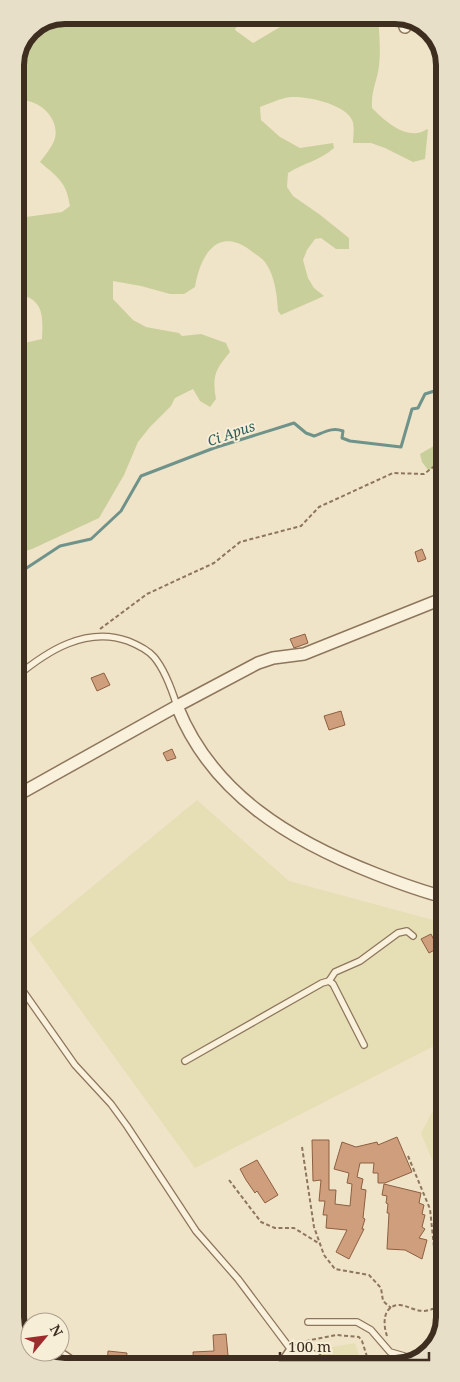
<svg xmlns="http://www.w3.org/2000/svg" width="460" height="1382" font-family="'Noto Serif',serif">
	<rect width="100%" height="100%" fill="#f0e4c8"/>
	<g fill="#e6deb5">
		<polygon points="197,800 289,881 444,923 445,1031 436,1045 195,1168 29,939"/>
		<polygon points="445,1089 445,1191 421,1133"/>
		<polygon points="355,1343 362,1366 292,1366 300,1353"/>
	</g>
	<g fill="#c9cf9b">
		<path d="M 65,15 L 97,15 L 97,19 L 127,20 L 128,15 L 242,15 L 235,30 L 253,43 L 300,15 L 378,15 C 379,32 381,49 379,66 C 377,82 371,90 372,108 C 383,119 400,135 417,133 C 420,133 425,130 428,129 L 425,159 L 413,162 L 385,148 L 371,143 L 353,143 C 353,137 355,126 352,120 C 345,104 302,94 285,98 C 277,100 268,104 260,107 L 261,120 L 280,137 L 300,148 L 333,143 L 334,148 C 319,161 304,163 288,173 L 287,187 L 293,196 L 319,214 L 349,238 L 349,249 L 336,249 L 321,238 L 315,239 L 307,250 L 303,260 L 308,278 L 314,288 L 324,296 L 281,315 L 278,311 C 277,295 275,276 265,262 C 262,258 255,254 250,250 C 217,226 200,256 195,287 L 184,294 L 170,294 L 141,286 L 113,281 L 113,299 L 133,320 L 146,327 L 179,333 L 182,336 L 201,334 L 226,343 L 230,352 C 215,370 212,376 216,399 L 210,407 L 200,401 L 193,389 L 175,398 L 171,406 L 150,427 L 138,442 L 124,475 L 99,518 L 32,549 L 16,554 L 15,345 L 42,339 C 43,314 44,299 15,293 L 15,230 L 26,217 L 62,212 L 70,206 C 66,181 58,178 40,162 C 45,155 53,146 55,138 C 60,117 36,96 15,101 L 15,62 L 30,29 Z"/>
		<polygon points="444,440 444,466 428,470 422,462 420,454"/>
	</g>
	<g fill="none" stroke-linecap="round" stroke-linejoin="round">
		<path stroke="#6f938a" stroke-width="3" d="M 16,575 L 60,546 L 91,539 L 121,511 L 141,476 L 214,448 L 294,423 L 306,433 L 314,436 C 325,432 332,427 343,431 L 342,438 L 350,441 L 401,447 L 412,409 L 418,408 L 425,394 L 444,388"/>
	</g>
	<g fill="#cf9f7d" stroke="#8d5f41">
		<polygon points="422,549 426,559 418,562 415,552"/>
		<polygon points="305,634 308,643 294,648 290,639"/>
		<polygon points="104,673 110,685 97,691 91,678"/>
		<polygon points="341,711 345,725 329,730 324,716"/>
		<polygon points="172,749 176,758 167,761 163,753"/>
		<polygon points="431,934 438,948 429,953 421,939"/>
		<polygon points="397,1137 412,1172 385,1183 378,1183 378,1173 373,1173 374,1163 360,1163 357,1177 363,1179 361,1189 366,1190 363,1218 365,1219 362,1229 364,1229 349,1259 336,1252 347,1230 326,1228 327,1215 323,1215 325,1201 319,1201 321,1180 313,1181 312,1140 329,1140 329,1190 336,1190 335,1204 350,1206 352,1184 347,1183 349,1173 334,1169 342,1142 356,1147 377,1142 378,1145"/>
		<polygon points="257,1160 278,1195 265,1203 257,1191 255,1193 246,1180 240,1169"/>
		<polygon points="384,1184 421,1193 419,1203 424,1205 422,1214 425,1215 422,1227 425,1229 419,1238 427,1240 422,1259 405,1250 387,1249 389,1213 387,1213 388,1204 386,1203 387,1196 382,1195"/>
		<polygon points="226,1334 229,1366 194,1366 193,1352 214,1351 213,1335"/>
		<polygon points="108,1351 127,1353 125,1367 107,1366"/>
	</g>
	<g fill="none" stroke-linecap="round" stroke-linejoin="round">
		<defs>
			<g id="service">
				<path d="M 16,677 C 47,651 86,626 128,641 C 138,645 147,649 154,657 C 165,670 172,690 177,706"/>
				<polyline points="16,981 75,1065 111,1104 127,1126 196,1231 238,1279 292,1351"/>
				<polyline points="329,981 335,972 360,961 398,933 407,931 413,936"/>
				<polyline points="185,1061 322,983 329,981 333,984 364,1045"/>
				<polyline points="308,1322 357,1322 371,1330 390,1352 404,1356 414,1361"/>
			</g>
			<g id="minor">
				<polyline points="405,27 409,19"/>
				<polyline points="177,706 258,663 273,658 304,654 444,598"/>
				<path d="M 16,796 L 177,706 C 212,794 291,841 376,874 C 399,883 421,891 444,897"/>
				<polyline points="25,1343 30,1342"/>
				<polyline points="56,1352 78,1367"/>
				<path d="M 282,1366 L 292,1351 C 306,1352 313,1355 323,1366"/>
			</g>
		</defs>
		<use href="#service" stroke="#8d765c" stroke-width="8"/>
		<use href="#minor" stroke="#8d765c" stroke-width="14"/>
		<g stroke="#8d765c" stroke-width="2" stroke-dasharray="4 2.5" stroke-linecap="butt">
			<polyline points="100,629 147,594 214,563 240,542 301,526 319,507 393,473 424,474 444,459"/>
			<polyline points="302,1147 314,1227 324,1255 335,1269 369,1275 381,1288 383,1301 391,1308"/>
			<polyline points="408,1156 430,1209 438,1285 444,1304"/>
			<polyline points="229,1180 261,1222 275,1228 294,1228 320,1244"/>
			<path d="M 387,1336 C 383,1325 382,1305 400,1305 C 408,1306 415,1311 424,1311 C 431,1310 436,1308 443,1305"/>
			<polyline points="306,1342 310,1340 337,1335 359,1337 362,1341 370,1366"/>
		</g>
		<use href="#service" stroke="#faf1dc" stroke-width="5.5"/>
		<use href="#minor" stroke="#faf1dc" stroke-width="11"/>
	</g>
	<g text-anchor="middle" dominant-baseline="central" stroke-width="4" stroke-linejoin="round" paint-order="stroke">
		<g font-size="14" font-style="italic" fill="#2f5d5a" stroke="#f7eed8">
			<text transform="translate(231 433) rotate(-19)">Ci Apus</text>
		</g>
	</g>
	<path d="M0 0H460V1382H0ZM65 24H395A41 41 0 0 1 436 65V1317A41 41 0 0 1 395 1358H65A41 41 0 0 1 24 1317V65A41 41 0 0 1 65 24Z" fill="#e8dfc9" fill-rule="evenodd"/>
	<path fill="none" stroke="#3d2e20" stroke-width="6" d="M65 24H395A41 41 0 0 1 436 65V1317A41 41 0 0 1 395 1358H65A41 41 0 0 1 24 1317V65A41 41 0 0 1 65 24Z"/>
	<g transform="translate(45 1337) rotate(61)"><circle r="24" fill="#f7eed8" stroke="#ada18e"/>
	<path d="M0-4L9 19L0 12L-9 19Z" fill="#9e2a2b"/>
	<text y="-8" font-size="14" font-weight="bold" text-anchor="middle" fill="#3d2e20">N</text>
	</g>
	<path d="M280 1352v8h149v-8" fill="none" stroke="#3d2e20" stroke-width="2.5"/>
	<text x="288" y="1352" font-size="15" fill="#3d2e20" stroke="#f7eed8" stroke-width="4" paint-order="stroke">100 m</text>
</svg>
